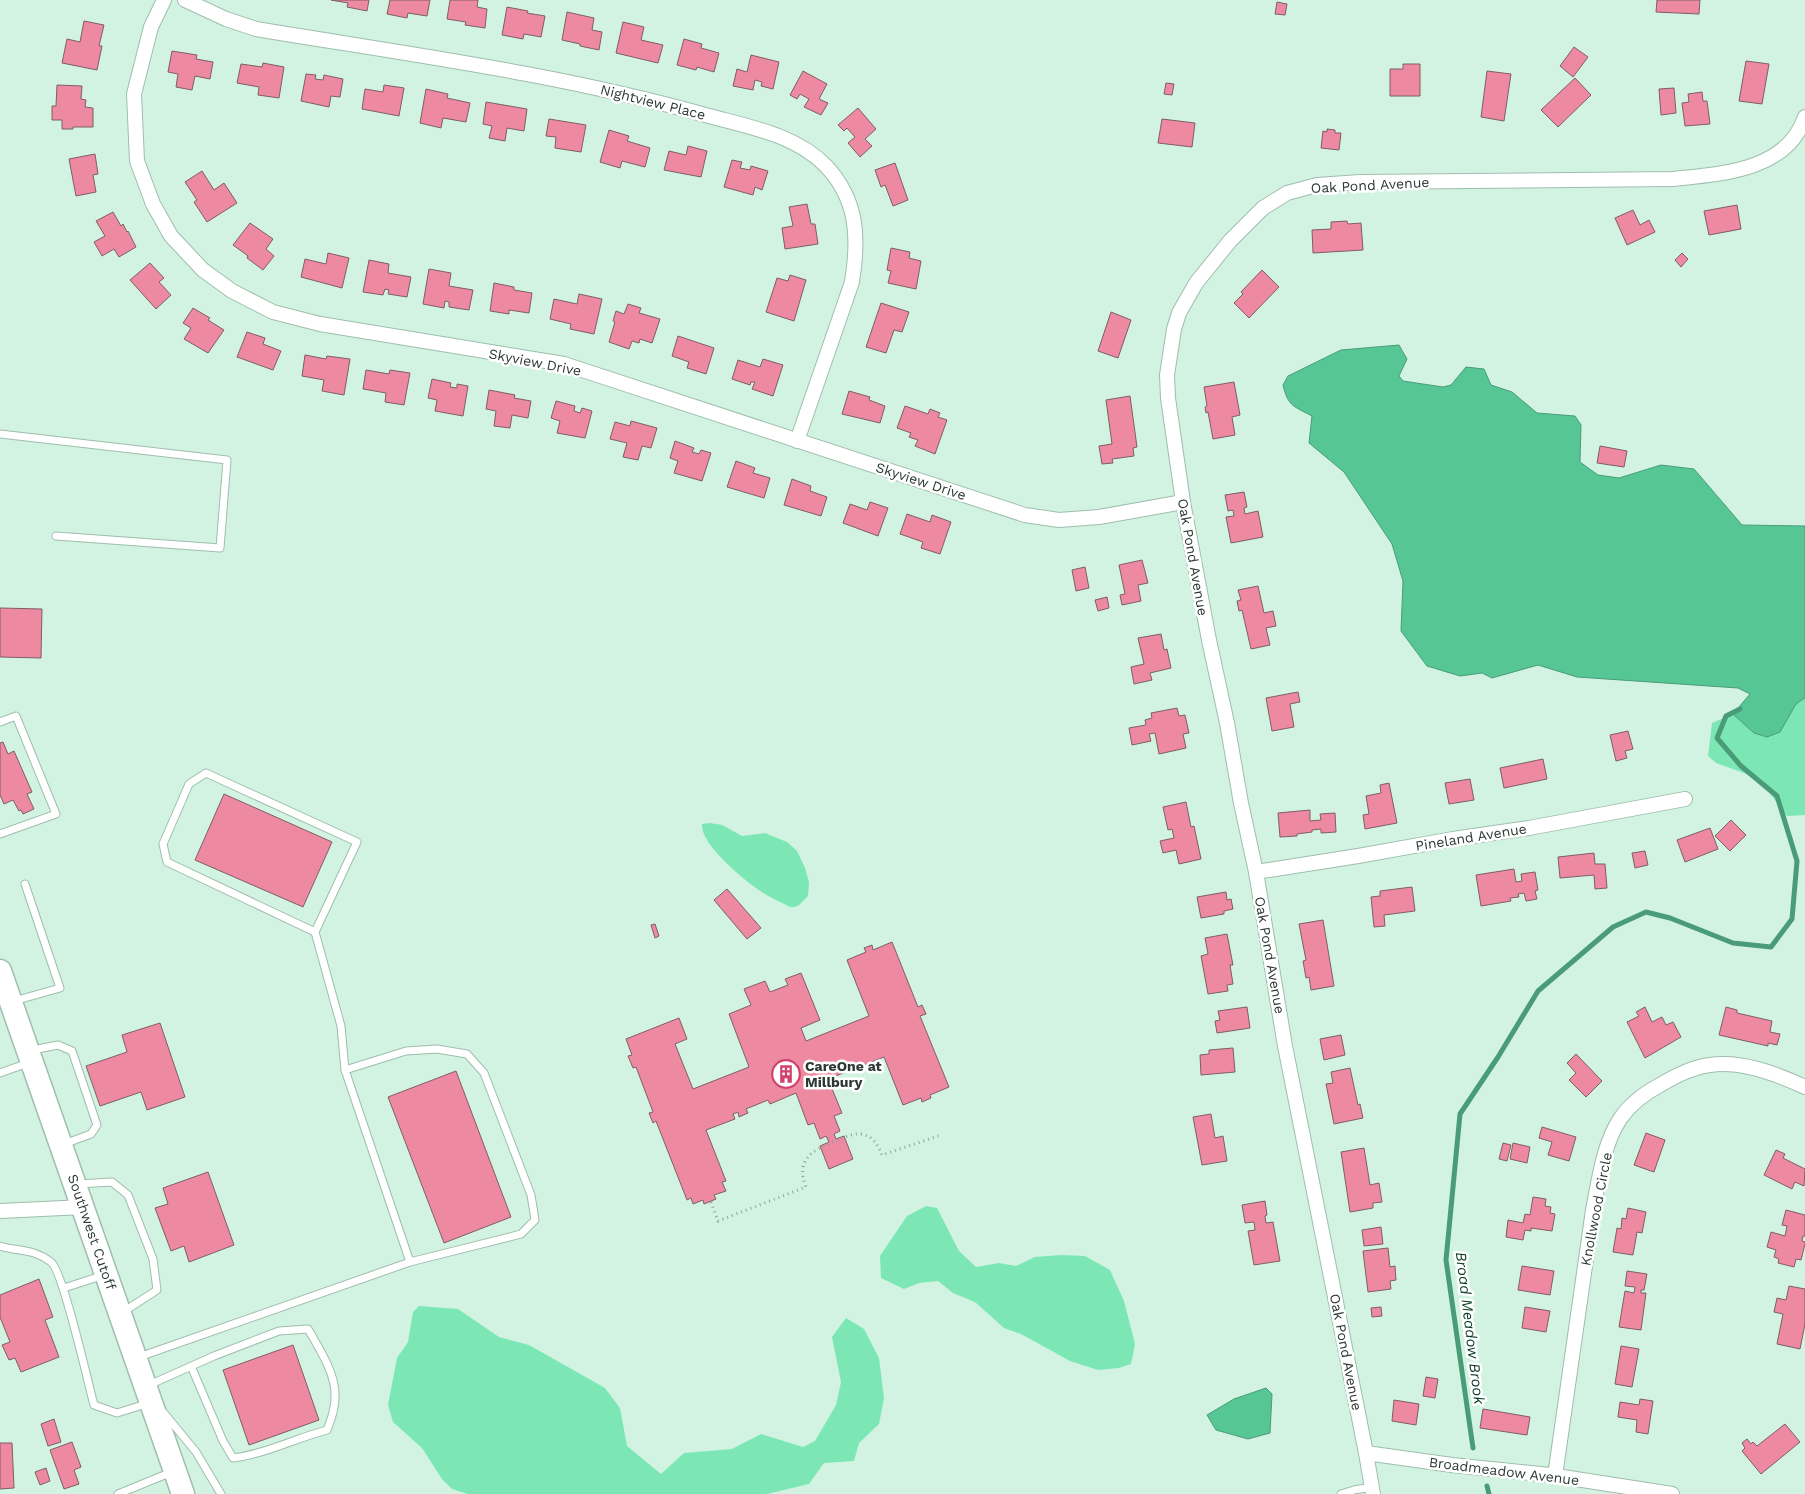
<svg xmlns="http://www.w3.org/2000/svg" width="1805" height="1494" font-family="'Work Sans',sans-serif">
	<rect width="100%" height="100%" fill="#d2f3e2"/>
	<g fill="#7ce7b5">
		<polygon points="1805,698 1805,815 1787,816 1758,778 1716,763 1708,756 1712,723 1733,714 1754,733 1780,732 1796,704"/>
		<path d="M 710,823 L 722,825 L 742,836 L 765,833 L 787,842 L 797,851 L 805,868 L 809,882 L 808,896 L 799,905 L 795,907 L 790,907 C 779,901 766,896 756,888 C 741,877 700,843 702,824 Z"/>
		<polygon points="926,1206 937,1208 959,1251 976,1267 999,1263 1016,1266 1035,1257 1061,1255 1085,1256 1110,1270 1124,1301 1135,1344 1131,1364 1119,1368 1098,1370 1070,1361 1021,1334 1004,1328 975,1302 953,1293 938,1281 919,1283 904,1289 881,1278 880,1256 907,1216"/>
		<polygon points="419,1306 458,1309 499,1337 529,1345 605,1388 620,1408 627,1446 661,1474 684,1453 732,1449 761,1434 803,1447 815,1441 836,1405 841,1382 832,1337 846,1318 864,1329 879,1358 884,1398 879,1424 859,1443 854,1461 824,1463 809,1484 767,1494 468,1494 452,1489 442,1479 422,1448 393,1422 388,1405 397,1358 408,1342 413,1312"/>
	</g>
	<g fill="#57c695" stroke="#4a9c78">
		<path d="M 1399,345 L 1407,359 L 1399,376 L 1403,381 L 1443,387 L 1451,385 L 1466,367 L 1484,369 L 1491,385 L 1512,392 L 1537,413 L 1575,416 L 1581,425 L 1580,462 L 1598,475 L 1619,478 L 1661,465 L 1694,469 L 1742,525 L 1805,526 L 1805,698 L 1796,704 L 1780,732 L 1767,737 L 1754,733 L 1733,714 L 1750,694 L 1738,688 L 1577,677 L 1538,665 L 1492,678 L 1482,673 L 1460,676 L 1427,666 L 1401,631 L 1403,581 L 1392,544 L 1344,472 L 1309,443 L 1312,416 C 1293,406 1288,406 1283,385 L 1288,376 L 1341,350 Z"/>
		<polygon points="1266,1388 1272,1394 1270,1433 1248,1439 1216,1430 1207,1415 1234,1399"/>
	</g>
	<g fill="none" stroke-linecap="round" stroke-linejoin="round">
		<g stroke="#4a9c78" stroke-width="5">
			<polyline points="1473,1448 1446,1260 1460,1114 1498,1057 1538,991 1613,927 1646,912 1670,918 1733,943 1771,947 1792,919 1797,861 1777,796 1741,766 1717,738 1726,716 1740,709"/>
			<polyline points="1487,1486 1489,1494"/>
		</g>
	</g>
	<g fill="#ed89a0" stroke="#7e5e65">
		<polygon points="331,0 369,0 367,11 347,7 348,3"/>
		<polygon points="390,0 430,0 427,16 408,13 407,18 387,14"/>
		<polygon points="450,0 478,0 477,7 487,9 485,28 465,25 466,22 447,19"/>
		<polygon points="1657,0 1700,0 1699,14 1656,12"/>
		<polygon points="1277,2 1287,4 1285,15 1275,14"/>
		<polygon points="507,7 528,11 527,13 545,16 541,37 524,34 523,39 502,35"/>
		<polygon points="567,12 594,18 592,30 602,32 599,50 580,46 580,44 562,40"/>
		<polygon points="84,21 104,25 99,46 102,46 97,70 62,63 67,39 80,42"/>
		<polygon points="623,22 644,27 641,40 663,45 658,63 616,53"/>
		<polygon points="684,39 702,44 701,48 719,53 714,72 697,67 696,70 677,65"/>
		<polygon points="1574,47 1588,57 1573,77 1560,66"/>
		<polygon points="172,51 197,55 196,59 213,62 210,79 195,76 192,90 176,87 178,74 168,72"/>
		<polygon points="751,55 779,62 773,89 761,86 762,82 755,80 753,90 733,86 737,69 747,72"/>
		<polygon points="1746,61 1769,64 1762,104 1739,101"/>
		<polygon points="263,63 284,67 279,98 258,95 259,87 237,83 241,64 262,67"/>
		<polygon points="1403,64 1420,64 1420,96 1390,96 1390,69 1403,69"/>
		<polygon points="803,71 827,84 819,99 828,103 821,115 804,107 809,99 800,94 797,99 790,95"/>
		<polygon points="1487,71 1511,74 1504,121 1481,117"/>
		<polygon points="306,74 316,75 315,79 323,80 324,75 343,79 340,97 331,96 329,107 301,101"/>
		<polygon points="1575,78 1591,95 1558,127 1541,110"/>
		<polygon points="1166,83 1174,84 1172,95 1164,94"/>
		<polygon points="57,85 82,86 81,99 86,100 85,107 93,108 93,127 73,127 73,129 62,129 62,120 52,120 52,106 56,106"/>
		<polygon points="384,85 404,88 399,116 362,109 365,89 383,92"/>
		<polygon points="1674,88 1676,113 1661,115 1659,89"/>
		<polygon points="426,89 448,94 447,98 470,103 466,122 443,118 441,128 420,123"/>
		<polygon points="1702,92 1703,101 1707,101 1710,124 1685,126 1682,103 1689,102 1688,94"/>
		<polygon points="486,102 527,109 524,131 507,128 505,141 489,138 492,126 483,124"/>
		<polygon points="858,108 876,129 865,139 872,146 860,157 848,143 855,137 847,128 844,131 838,125"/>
		<polygon points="549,119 586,125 581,152 555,148 556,137 546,136"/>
		<polygon points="1162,119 1195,123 1192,147 1158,143"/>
		<polygon points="1327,129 1335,130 1335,133 1341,133 1339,150 1321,148 1323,131 1327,132"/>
		<polygon points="609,130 629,136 627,141 650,148 645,167 622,161 620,168 600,162"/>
		<polygon points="688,146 707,151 701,177 664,170 669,151 686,155"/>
		<polygon points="95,154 98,174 93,175 96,192 76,196 69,159"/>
		<polygon points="732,160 742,162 740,168 750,170 751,166 768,171 762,190 755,187 753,195 724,187"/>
		<polygon points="895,163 908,200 893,206 885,185 881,187 875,170"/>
		<polygon points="202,171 214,190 224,183 237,203 207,222 194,202 197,200 185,182"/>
		<polygon points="807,204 811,224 815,224 818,244 785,249 782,228 793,226 789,207"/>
		<polygon points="1737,205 1741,229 1709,235 1704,211"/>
		<polygon points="1633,210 1640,225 1649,220 1655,232 1627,245 1615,218"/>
		<polygon points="113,212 121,226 123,224 127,232 128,231 136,247 119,257 114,249 102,256 94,242 105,236 96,221"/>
		<polygon points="1347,221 1348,224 1361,223 1363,250 1313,253 1312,230 1331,229 1331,222"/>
		<polygon points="250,223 273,239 266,249 274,256 263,270 247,258 248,256 233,245"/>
		<polygon points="891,248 910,252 909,258 921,261 916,289 888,283 891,271 887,270"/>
		<polygon points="328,253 349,258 342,288 301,277 305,259 326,264"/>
		<polygon points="1682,253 1688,259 1681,267 1675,260"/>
		<polygon points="369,260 389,264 388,273 411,277 407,297 388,294 389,290 385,289 383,295 363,292"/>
		<polygon points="150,263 164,278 159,282 171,295 156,309 130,280"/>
		<polygon points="429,269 451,273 449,286 473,290 469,310 449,307 449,302 445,301 444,308 423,304"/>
		<polygon points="1262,270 1279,287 1249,318 1234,303 1243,294 1241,292"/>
		<polygon points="790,275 806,280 794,321 766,312 777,278 788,281"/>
		<polygon points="494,283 514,287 514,290 532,293 529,313 509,310 509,314 490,311"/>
		<polygon points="579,294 602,299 594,334 570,329 571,324 550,319 554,299 577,304"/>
		<polygon points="881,303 909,312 902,332 894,330 886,353 866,347"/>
		<polygon points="628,304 641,308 639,313 660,319 652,343 640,339 639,343 632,341 629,349 609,342 615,322 613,321 616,311 624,314"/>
		<polygon points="193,308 210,318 208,320 224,330 208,353 184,339 191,328 183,323"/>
		<polygon points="1111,312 1131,320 1118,358 1098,351"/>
		<polygon points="247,332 265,338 263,344 281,351 273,370 237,357"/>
		<polygon points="678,336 714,348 706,374 687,368 689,362 672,356"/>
		<polygon points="305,355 326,359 327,356 350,359 344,395 322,391 324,380 302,376"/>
		<polygon points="763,359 783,365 773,396 752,389 755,382 751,382 750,385 732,379 738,360 760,367"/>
		<polygon points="366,370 389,374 390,370 410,373 404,405 385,402 386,393 363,389"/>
		<polygon points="432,379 451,383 450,387 457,388 457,384 468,386 463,416 435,411 437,400 428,398"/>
		<polygon points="1234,382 1240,415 1232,417 1235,435 1213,439 1208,412 1206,413 1205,407 1207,406 1204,387"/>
		<polygon points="489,390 515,395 514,398 531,401 528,418 512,415 510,428 494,426 496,411 486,409"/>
		<polygon points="849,391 870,397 869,400 885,406 880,423 842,414"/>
		<polygon points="1130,396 1137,447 1133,448 1134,456 1112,459 1113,463 1102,464 1099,446 1112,444 1106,400"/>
		<polygon points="556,401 575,406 574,411 580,413 582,408 592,411 585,438 557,433 560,421 551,418"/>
		<polygon points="905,406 928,414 930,409 940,413 938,417 947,420 935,454 915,446 918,440 909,437 911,433 897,428"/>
		<polygon points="631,421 657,428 651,448 642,446 638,460 623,457 627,443 610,439 615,422 630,426"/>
		<polygon points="675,441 694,448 692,452 699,454 701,450 711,453 702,481 674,473 678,461 670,458"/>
		<polygon points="1600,446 1627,451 1624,467 1597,463"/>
		<polygon points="736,461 755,468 753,473 770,478 764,498 727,487"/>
		<polygon points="792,479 811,486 810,491 827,497 821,516 784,505"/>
		<polygon points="1244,492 1247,507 1244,508 1245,514 1258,511 1263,537 1231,543 1226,517 1234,516 1233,510 1228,511 1225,495"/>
		<polygon points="870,502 888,508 878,536 843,523 850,504 867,510"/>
		<polygon points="907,514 930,522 932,515 951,522 940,554 921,548 923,542 900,534"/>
		<polygon points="1142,560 1148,583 1138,585 1141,601 1122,605 1120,595 1125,594 1119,565"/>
		<polygon points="1085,567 1089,588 1076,591 1072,570"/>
		<polygon points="1258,586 1264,613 1273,611 1276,626 1266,628 1270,645 1251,649 1242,610 1239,611 1237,601 1241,600 1238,590"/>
		<polygon points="1107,597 1109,608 1098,611 1095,600"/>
		<polygon points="0,608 42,609 41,658 0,657"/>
		<polygon points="1161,634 1164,650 1167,649 1171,668 1150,673 1152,680 1134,684 1131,667 1144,664 1138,638"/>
		<polygon points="1298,692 1300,702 1290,704 1294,727 1272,731 1266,698"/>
		<polygon points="1177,708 1179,716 1185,715 1189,733 1183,734 1186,748 1159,754 1155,733 1149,734 1151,741 1132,745 1129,728 1146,725 1145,720 1152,718 1151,713"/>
		<polygon points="1628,731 1633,749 1625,751 1627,758 1616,761 1610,735"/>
		<polygon points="3,742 8,754 14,751 32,792 27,794 34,809 23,814 21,810 19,811 13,800 4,804 0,795 0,743"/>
		<polygon points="1543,759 1547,779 1504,788 1500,768"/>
		<polygon points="1470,779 1474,800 1449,804 1445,783"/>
		<polygon points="1389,783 1397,823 1365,829 1363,815 1369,814 1366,796 1381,793 1380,785"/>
		<polygon points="224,794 332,842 303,907 195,860"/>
		<polygon points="1186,802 1191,827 1194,826 1201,859 1179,864 1176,850 1163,853 1160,841 1174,838 1172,829 1168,830 1163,807"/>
		<polygon points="1310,810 1310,821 1321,820 1320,814 1335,813 1336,832 1321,833 1321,829 1312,830 1312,832 1297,834 1297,836 1280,837 1278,813"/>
		<polygon points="1731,820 1746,835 1730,851 1715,836"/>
		<polygon points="1710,828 1718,849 1685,862 1677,840"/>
		<polygon points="1645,851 1648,865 1635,868 1632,853"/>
		<polygon points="1594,853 1595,864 1605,864 1607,888 1595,889 1594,875 1560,878 1558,857"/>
		<polygon points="1514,869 1516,882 1522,881 1521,874 1535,872 1538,890 1535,891 1537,899 1526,901 1524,893 1518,894 1519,897 1510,898 1511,901 1481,906 1476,875"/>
		<polygon points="1412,887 1415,911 1384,915 1385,926 1374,927 1371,897 1380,896 1380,891"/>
		<polygon points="727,889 761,928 747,939 714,900"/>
		<polygon points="1226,892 1227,900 1231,899 1233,909 1224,911 1224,914 1201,918 1197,897"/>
		<polygon points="1323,920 1334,986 1311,990 1309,977 1306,978 1303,961 1306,960 1299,924"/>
		<polygon points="655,924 659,936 655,938 651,925"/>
		<polygon points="1227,934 1233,965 1230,965 1233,984 1227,985 1228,991 1208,994 1201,956 1208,954 1205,938"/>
		<polygon points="892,942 918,1007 922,1005 926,1014 920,1016 949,1087 930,1095 931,1098 922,1102 921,1098 903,1105 884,1057 828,1079 842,1113 834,1116 840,1131 834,1134 836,1139 844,1136 853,1159 829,1169 820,1146 829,1142 826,1136 820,1139 814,1123 808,1125 796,1093 770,1104 768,1100 746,1109 748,1113 739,1117 738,1112 733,1114 735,1119 706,1130 726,1181 722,1182 726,1191 714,1195 716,1199 704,1204 703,1200 693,1204 691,1198 687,1200 656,1121 653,1123 649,1113 653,1112 636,1067 633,1068 628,1056 632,1055 626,1039 679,1018 687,1039 675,1044 693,1089 749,1067 729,1014 751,1005 744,989 765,981 770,992 788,985 785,979 801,973 820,1020 801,1028 806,1041 869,1016 847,960 866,952 864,948 872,945 873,950"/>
		<polygon points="1247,1007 1250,1028 1217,1033 1215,1021 1220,1020 1218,1011"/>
		<polygon points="1645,1007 1652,1022 1662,1017 1666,1025 1673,1022 1681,1037 1645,1058 1627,1022 1639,1016 1636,1012"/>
		<polygon points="1726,1007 1737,1010 1737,1013 1772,1021 1770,1032 1780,1034 1777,1045 1768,1043 1768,1046 1719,1035"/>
		<polygon points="160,1023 185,1097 147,1110 141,1092 100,1106 86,1066 127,1052 122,1035"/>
		<polygon points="1341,1035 1345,1055 1324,1060 1320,1039"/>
		<polygon points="1233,1048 1235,1072 1201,1075 1200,1055 1209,1054 1209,1050"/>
		<polygon points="1576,1054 1602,1081 1586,1097 1569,1080 1576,1073 1567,1063"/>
		<polygon points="1350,1068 1358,1105 1360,1104 1363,1118 1334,1124 1326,1084 1333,1083 1331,1072"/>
		<polygon points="456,1071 511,1217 444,1243 388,1097"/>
		<polygon points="1211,1114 1215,1138 1223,1136 1227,1161 1202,1165 1193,1117"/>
		<polygon points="1542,1127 1576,1137 1569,1161 1548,1155 1552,1142 1539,1138"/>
		<polygon points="1646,1133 1665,1140 1654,1172 1634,1165"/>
		<polygon points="1503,1143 1511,1145 1507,1161 1499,1159"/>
		<polygon points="1513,1143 1530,1147 1527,1163 1510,1159"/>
		<polygon points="1364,1148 1370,1185 1379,1183 1382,1202 1373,1203 1373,1208 1350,1212 1341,1152"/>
		<polygon points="1776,1150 1785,1154 1783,1158 1805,1169 1804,1186 1795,1182 1792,1189 1764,1175"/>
		<polygon points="208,1172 234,1245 189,1262 184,1246 171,1251 155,1208 168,1204 163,1188"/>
		<polygon points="1533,1197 1546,1199 1545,1206 1551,1207 1550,1213 1555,1214 1552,1231 1531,1228 1531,1231 1525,1230 1523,1240 1506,1237 1508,1220 1523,1223 1525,1214 1530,1215"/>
		<polygon points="1265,1201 1267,1215 1265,1216 1266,1223 1273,1222 1280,1261 1254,1265 1248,1231 1255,1230 1254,1222 1245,1223 1242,1205"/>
		<polygon points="1628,1208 1646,1212 1642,1233 1637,1232 1633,1255 1613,1252 1617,1228 1621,1229 1622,1218 1626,1219"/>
		<polygon points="1786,1210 1805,1215 1805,1236 1803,1236 1802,1241 1805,1242 1805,1244 1801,1260 1796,1259 1794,1267 1778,1263 1779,1259 1774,1257 1776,1250 1767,1247 1771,1232 1785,1236 1787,1226 1782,1225"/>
		<polygon points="1381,1227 1383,1244 1364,1246 1362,1230"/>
		<polygon points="1388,1248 1390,1267 1395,1266 1396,1280 1390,1281 1391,1289 1368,1292 1363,1251"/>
		<polygon points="1522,1266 1554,1271 1550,1295 1518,1290"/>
		<polygon points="1627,1271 1647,1274 1644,1290 1641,1290 1641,1293 1646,1293 1641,1330 1619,1327 1625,1291 1634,1293 1635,1287 1625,1286"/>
		<polygon points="39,1279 53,1317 45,1320 59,1357 21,1372 15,1358 9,1360 2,1345 10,1342 0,1317 0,1295"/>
		<polygon points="1789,1286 1805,1289 1805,1324 1800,1349 1777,1344 1783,1314 1774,1312 1777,1298 1786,1300"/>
		<polygon points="1381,1307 1382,1316 1372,1317 1371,1308"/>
		<polygon points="1525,1307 1550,1311 1546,1332 1522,1328"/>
		<polygon points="293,1345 319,1420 249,1445 223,1370"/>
		<polygon points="1621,1346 1639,1349 1632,1387 1615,1384"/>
		<polygon points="1426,1377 1438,1379 1435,1398 1423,1396"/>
		<polygon points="1640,1399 1653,1401 1648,1434 1636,1432 1637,1420 1618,1417 1620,1402 1639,1405"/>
		<polygon points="1394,1400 1419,1404 1416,1425 1392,1421"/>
		<polygon points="1483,1409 1530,1417 1527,1435 1480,1428"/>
		<polygon points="54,1419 61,1442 48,1446 41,1424"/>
		<polygon points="1785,1424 1800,1442 1761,1474 1742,1451 1745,1448 1742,1443 1747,1439 1751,1444 1753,1442 1757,1446"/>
		<polygon points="72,1442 81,1467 74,1470 79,1484 64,1489 50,1450"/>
		<polygon points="0,1443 12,1443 14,1488 0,1489"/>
		<polygon points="46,1468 50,1481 40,1485 35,1472"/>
	</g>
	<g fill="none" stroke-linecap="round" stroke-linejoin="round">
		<defs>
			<g id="service">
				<polyline points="0,434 227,460 220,548 56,536"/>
				<polyline points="0,722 16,716 56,814 0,834"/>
				<polyline points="14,1001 60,988 25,884"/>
				<polyline points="32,1050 58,1045 72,1051 97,1125 91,1134 64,1144"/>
				<polyline points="345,1070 406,1051 437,1049 467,1054 484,1073 531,1195 535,1220 521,1234 410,1262"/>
				<polyline points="0,1073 28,1063"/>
				<polyline points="78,1184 112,1182 128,1195 153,1259 157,1290 123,1312"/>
				<path d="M 0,1246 C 20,1252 32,1248 51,1262 C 63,1271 88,1383 94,1405 L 117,1413 L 149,1403"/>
				<polyline points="64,1288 104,1275"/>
				<polyline points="139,1357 410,1262 345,1070 341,1026 315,932 167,862 163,844 189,784 206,773 357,842 315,932"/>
				<path d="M 149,1385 L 214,1356 L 279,1331 L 308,1329 C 321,1352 340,1379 334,1407 C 333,1415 330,1422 327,1430 C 296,1438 265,1454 233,1458 L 223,1441 L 191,1366"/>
				<polyline points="164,1413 196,1452 221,1494"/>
				<polyline points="118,1494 172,1472"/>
				<polyline points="1341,1494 1354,1490 1372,1487"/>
			</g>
			<g id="minor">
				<polyline points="164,0 151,27 134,94 137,161 153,204 171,236 203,270 232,291 273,312 320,324 564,364 1025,515 1059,520 1099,517 1183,502"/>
				<path d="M 185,0 L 226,19 L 256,29 C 407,54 561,74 709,116 C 750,127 796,135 826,166 C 858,200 859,238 852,282 L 797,441"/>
				<polyline points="1256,872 1358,856 1453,839 1529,828 1685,799"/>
				<polyline points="0,1211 84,1207"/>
				<polyline points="1366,1453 1452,1465 1550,1475 1672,1494"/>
				<path d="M 1555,1476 L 1593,1210 C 1599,1180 1603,1145 1620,1119 C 1630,1104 1645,1093 1660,1085 C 1675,1076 1692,1067 1710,1065 C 1741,1060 1777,1074 1805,1087"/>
				<path d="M 1373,1494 L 1366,1453 L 1285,1046 L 1256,872 L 1241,803 L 1227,723 L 1209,640 L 1183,502 L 1168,398 L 1167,375 L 1174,329 L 1179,313 L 1196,283 L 1230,241 L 1263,208 L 1287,193 L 1317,185 L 1360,182 L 1673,179 C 1721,174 1787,171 1805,117"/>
			</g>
			<polyline id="primary" points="0,971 183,1494"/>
		</defs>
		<use href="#service" stroke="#9fbead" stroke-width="9"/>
		<use href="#minor" stroke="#9fbead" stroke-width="16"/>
		<use href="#primary" stroke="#9fbead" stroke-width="25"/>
		<path stroke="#8da69a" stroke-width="3" stroke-dasharray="1 4" stroke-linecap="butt" d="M 711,1202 L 718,1221 L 806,1187 C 795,1160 812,1150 835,1141 C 843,1138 852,1133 861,1134 C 873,1136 878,1145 882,1155 L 941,1135"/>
		<use href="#service" stroke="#fff" stroke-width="7"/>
		<use href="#minor" stroke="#fff" stroke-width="14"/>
		<use href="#primary" stroke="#fff" stroke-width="22"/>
	</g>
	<defs>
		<symbol id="building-ring" viewBox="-11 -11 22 22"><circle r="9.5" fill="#fff" stroke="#d0426e" stroke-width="1.5"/><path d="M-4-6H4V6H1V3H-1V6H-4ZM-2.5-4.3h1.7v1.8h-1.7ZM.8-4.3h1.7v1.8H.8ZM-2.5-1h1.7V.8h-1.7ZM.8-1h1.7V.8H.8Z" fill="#d0426e"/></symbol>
	</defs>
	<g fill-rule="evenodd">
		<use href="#building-ring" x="770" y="1058" width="32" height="32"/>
	</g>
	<g text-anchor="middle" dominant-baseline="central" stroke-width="5" stroke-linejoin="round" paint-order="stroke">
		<g font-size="14" fill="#2c3933" stroke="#fff">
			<text transform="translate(653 102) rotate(14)">Nightview Place</text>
			<text transform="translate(1370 185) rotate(-3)">Oak Pond Avenue</text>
			<text transform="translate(535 362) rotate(11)">Skyview Drive</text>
			<text transform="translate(921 481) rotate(18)">Skyview Drive</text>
			<text transform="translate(1193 557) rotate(80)">Oak Pond Avenue</text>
			<text transform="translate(1471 837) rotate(-9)">Pineland Avenue</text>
			<text transform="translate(1270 955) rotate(80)">Oak Pond Avenue</text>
			<text transform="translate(1596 1209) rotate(-79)">Knollwood Circle</text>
			<text transform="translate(92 1232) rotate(71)">Southwest Cutoff</text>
			<text transform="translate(1346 1352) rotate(79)">Oak Pond Avenue</text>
			<text transform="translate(1504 1471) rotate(7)">Broadmeadow Avenue</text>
		</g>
		<g font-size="14" font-weight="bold" fill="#2c3933" stroke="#fff" text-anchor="start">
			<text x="805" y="1066">CareOne at<tspan x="805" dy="16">Millbury</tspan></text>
		</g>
		<g font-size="15" font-style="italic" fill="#093a27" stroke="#fff">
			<text transform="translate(1470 1328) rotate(83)">Broad Meadow Brook</text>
		</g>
	</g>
</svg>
